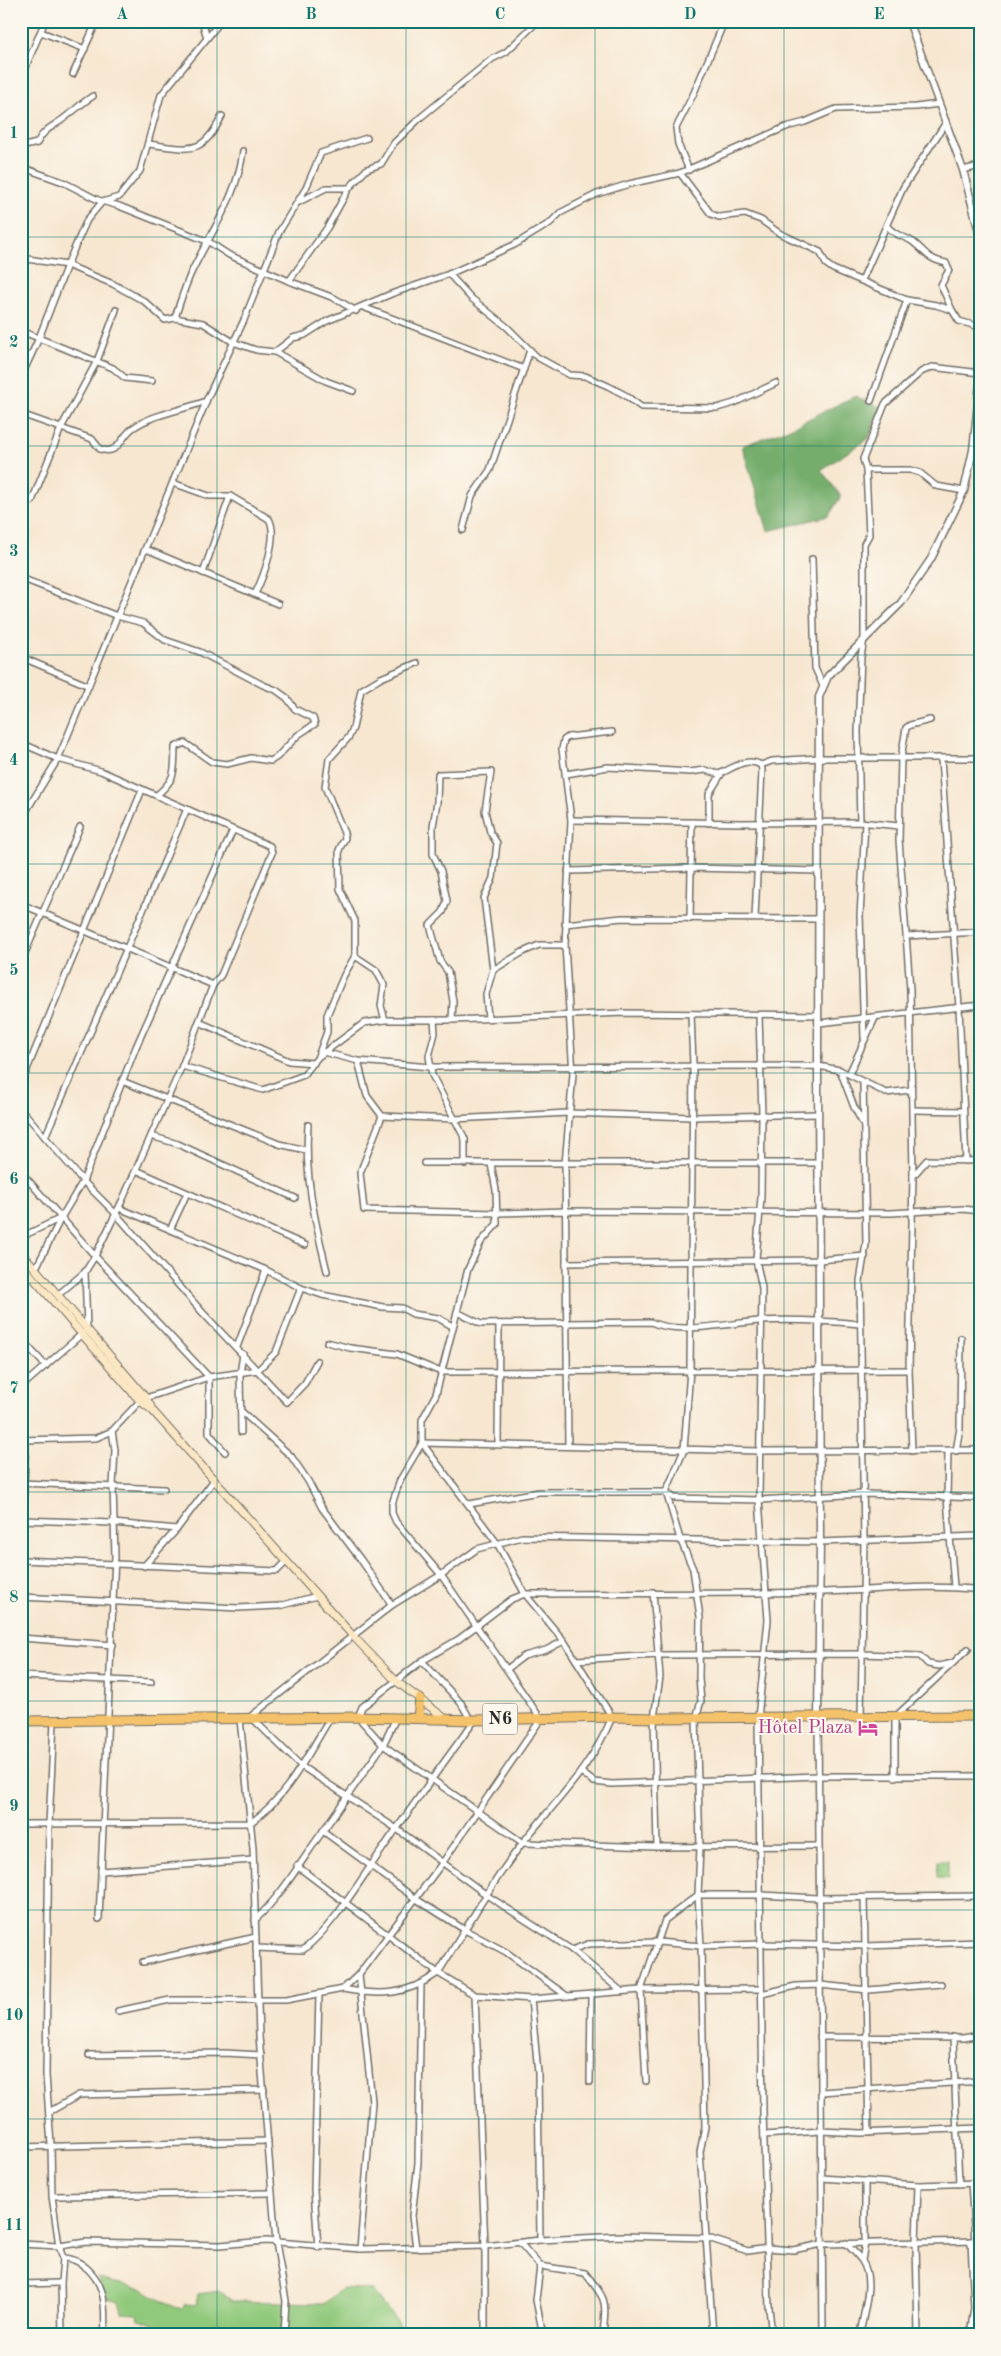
<svg xmlns="http://www.w3.org/2000/svg" width="1001" height="2356" font-family="'Old Standard TT',serif">
	<rect width="100%" height="100%" fill="#fbf7ec"/>
	<filter id="ink" filterUnits="userSpaceOnUse"><feTurbulence type="fractalNoise" baseFrequency=".02" numOctaves="2"/><feDisplacementMap in="SourceGraphic" scale="10" xChannelSelector="R" yChannelSelector="G"/><feConvolveMatrix kernelMatrix="1 2 1 2 8 2 1 2 1" color-interpolation-filters="sRGB"/></filter>
	<filter id="wash" filterUnits="userSpaceOnUse"><feTurbulence type="fractalNoise" baseFrequency=".0096" numOctaves="4" result="noise"/><feDisplacementMap in="SourceGraphic" scale="20" xChannelSelector="R" yChannelSelector="G"/><feGaussianBlur stdDeviation="1.12" result="paint"/><feColorMatrix in="noise" values="0 0 0 0 0 0 0 0 0 0 0 0 0 0 0 0 0 1.4 0 .05"/><feComposite in="paint" operator="in"/></filter>
	<g filter="url(#wash)">
		<rect width="100%" height="100%" fill="#f7e7d1"/>
		<g fill="#91c97c" stroke="#5e7a54">
			<polygon points="938,1861 948,1861 948,1879 937,1878"/>
			<polygon points="98,2279 143,2289 166,2303 182,2310 185,2304 196,2305 198,2294 220,2291 232,2301 325,2303 342,2288 372,2290 408,2335 298,2332 294,2335 173,2335 149,2322 138,2320 137,2314 122,2313 119,2301 107,2298"/>
		</g>
		<polygon fill="#74ad6c" stroke="#506c4c" points="855,396 882,408 868,439 821,470 841,496 829,516 768,531 742,446 788,429"/>
	</g>
	<g filter="url(#ink)">
		<g fill="none" stroke-linecap="round" stroke-linejoin="round">
			<defs>
				<g id="minor">
					<polyline points="202,21 207,38"/>
					<polyline points="21,26 26,21"/>
					<polyline points="41,32 85,49"/>
					<polyline points="73,74 97,21"/>
					<polyline points="21,78 45,21"/>
					<path d="M 148,144 C 189,149 202,157 222,116"/>
					<path d="M 21,147 L 37,143 C 44,128 55,126 67,116 C 76,109 83,102 93,96"/>
					<polyline points="21,167 63,182 98,200 119,206 209,242 229,255 289,281"/>
					<polyline points="689,170 678,144 676,128 693,95 722,27 730,21"/>
					<polyline points="963,170 980,166"/>
					<polyline points="680,173 711,214 719,217 745,214 761,220 779,233 820,252 826,264 833,269 907,300 936,305 952,310 959,321 980,327"/>
					<polyline points="299,202 326,188 349,188"/>
					<path d="M 887,226 C 896,237 903,235 913,242 C 927,253 927,259 946,263 L 949,270 L 941,285 L 952,310"/>
					<polyline points="21,258 67,265 87,220 102,202 119,197 140,171 161,95 221,21"/>
					<polyline points="449,274 471,298 507,327 537,357 570,375 585,376 608,386 625,395 641,407 717,408 734,403 776,383"/>
					<polyline points="862,280 903,188 945,124"/>
					<polyline points="363,307 524,369"/>
					<polyline points="356,311 334,298 289,281 327,228 349,188 367,169 381,164 394,143 421,117 492,59 506,52 538,21"/>
					<path d="M 175,318 C 180,302 185,286 192,271 C 211,232 238,195 243,151"/>
					<polyline points="21,331 113,368 125,378 152,381"/>
					<polyline points="275,352 293,338 305,335 327,321 391,294 449,274 514,245 550,223 560,213 597,194 629,184 680,173 786,127 805,122 836,109 916,107 939,104"/>
					<polyline points="21,377 39,338 67,265 113,284 144,301 165,320 175,318 203,323 233,342 256,350 275,352 326,381 353,391"/>
					<polyline points="871,401 907,300"/>
					<path d="M 21,414 L 92,439 L 100,449 C 119,456 121,436 133,428 C 152,414 184,410 206,401 L 244,320 L 279,232 L 306,188 L 321,153 L 367,138"/>
					<polyline points="866,470 863,459 885,404 921,372 932,367 980,373"/>
					<path d="M 173,483 L 209,496 L 230,496 L 269,519 C 279,536 263,578 255,594"/>
					<polyline points="21,493 32,501 61,428 97,361 116,310"/>
					<polyline points="463,530 472,496 490,470 530,350"/>
					<polyline points="146,549 278,604"/>
					<polyline points="812,559 815,668 823,686"/>
					<polyline points="203,573 230,496"/>
					<path d="M 21,578 L 117,616 L 143,623 L 165,640 L 200,652 L 263,685 L 276,690 L 287,698 L 295,709 L 313,718 L 315,724 L 298,735 L 277,757 L 271,761 L 251,758 L 227,764 L 212,762 L 185,743 L 175,747 C 174,771 177,778 157,795"/>
					<polyline points="21,657 89,686"/>
					<polyline points="21,743 58,759 101,771 270,846 272,853 221,975 213,985 182,1066"/>
					<polyline points="941,759 959,1007 966,1161"/>
					<polyline points="761,765 772,761 819,758 980,758"/>
					<path d="M 566,774 L 608,767 L 690,772 L 705,770 L 719,774 C 732,769 746,756 761,765 L 762,770 L 755,918"/>
					<polyline points="571,820 742,823 860,822 899,826"/>
					<polyline points="860,822 858,731 861,657 864,639 864,544 869,535 866,470 910,470 920,473 936,486 964,491"/>
					<polyline points="709,823 709,794 722,773"/>
					<polyline points="21,824 28,808 58,759 206,402"/>
					<polyline points="568,871 690,868 819,871"/>
					<polyline points="21,904 213,985"/>
					<polyline points="690,919 692,822"/>
					<polyline points="565,924 622,918 818,919"/>
					<polyline points="978,932 980,942"/>
					<polyline points="907,936 980,932"/>
					<polyline points="355,956 376,970 384,985 381,1006 385,1020"/>
					<polyline points="21,962 80,827"/>
					<polyline points="493,970 523,952 539,945 565,945"/>
					<polyline points="691,1014 693,1065 690,1370 684,1450 666,1492 680,1539 693,1569 700,1617 699,1678 701,1701 696,1718 700,1847 698,1895 701,1946 705,2127 700,2152 713,2335"/>
					<polyline points="759,1015 762,1115 761,1197 756,1260 762,1288 759,1500 768,1620 758,1718 763,2111 769,2308 772,2335"/>
					<polyline points="434,1020 435,1033 429,1056 432,1075 465,1139 465,1164"/>
					<polyline points="452,1020 453,1001 448,972 440,961 430,925 443,912 447,901 441,871 433,854 433,826 437,802 438,774 491,772 485,811 490,832 497,843 493,878 484,898 493,970 486,994 488,1018"/>
					<polyline points="199,1022 289,1061 314,1063"/>
					<polyline points="819,1023 980,1005"/>
					<polyline points="864,1038 860,916 865,823"/>
					<polyline points="323,1052 358,1061 431,1067 818,1066 840,1070 886,1093 910,1090"/>
					<polyline points="318,1056 327,1032 327,1015 344,975 355,956 355,921 340,889 339,850 345,838 344,833 325,787 329,759 349,737 353,728 361,690 381,678 417,663"/>
					<polyline points="358,1061 367,1096 382,1116 360,1173 364,1210 498,1213 565,1211 891,1213 963,1209 980,1211"/>
					<polyline points="840,1070 854,1107 862,1122"/>
					<polyline points="849,1074 875,1018"/>
					<polyline points="122,1081 279,1144 306,1150"/>
					<polyline points="21,1084 142,790"/>
					<polyline points="21,1109 83,1181 116,1214 203,1313 287,1402 305,1383 317,1361"/>
					<polyline points="913,1110 963,1111"/>
					<polyline points="382,1116 454,1119 568,1113 692,1117 818,1114"/>
					<path d="M 308,1125 C 304,1175 315,1222 327,1271"/>
					<polyline points="151,1136 178,1144 295,1198"/>
					<polyline points="45,1137 187,809"/>
					<polyline points="424,1163 818,1163"/>
					<polyline points="136,1170 305,1245"/>
					<polyline points="21,1172 95,1256 209,1377 209,1433 225,1452"/>
					<polyline points="913,1176 910,989 899,840 901,758 906,728 910,725 930,720"/>
					<polyline points="119,1208 266,1270 237,1347"/>
					<polyline points="170,1230 187,1193"/>
					<polyline points="21,1237 61,1218"/>
					<polyline points="566,1263 819,1260 865,1256"/>
					<polyline points="36,1268 61,1218 83,1181 136,1047 233,830"/>
					<polyline points="266,1270 301,1288 322,1295 383,1307 402,1308 413,1314 438,1318 452,1326"/>
					<polyline points="85,1272 87,1327"/>
					<polyline points="59,1294 85,1272 95,1256 122,1201 182,1066 263,1090 304,1075 318,1057 364,1023 385,1020 452,1020 624,1013 818,1015"/>
					<path d="M 457,1312 L 481,1324 L 651,1322 C 677,1335 730,1323 761,1321 C 794,1319 827,1321 860,1324"/>
					<polyline points="21,1339 46,1366"/>
					<polyline points="327,1342 350,1348 397,1354 441,1372 909,1370"/>
					<polyline points="21,1387 83,1333"/>
					<polyline points="241,1411 291,1456 308,1481 322,1508 361,1560 392,1605"/>
					<polyline points="241,1432 240,1374 243,1354"/>
					<polyline points="21,1440 96,1438 112,1431 140,1401 146,1398 209,1377 258,1370 276,1352 301,1288"/>
					<polyline points="422,1443 760,1451 980,1450"/>
					<polyline points="498,1444 499,1324"/>
					<polyline points="568,1446 565,1164 573,1074 565,945 571,820 562,749 564,740 568,737 612,732"/>
					<polyline points="912,1451 909,1370 913,1176 927,1160 980,1161"/>
					<polyline points="956,1451 960,1428 961,1338"/>
					<polyline points="948,1452 947,1498 954,1587"/>
					<polyline points="21,1483 164,1489"/>
					<polyline points="469,1504 539,1492 666,1492 674,1498 759,1500 863,1494 980,1498"/>
					<polyline points="21,1520 113,1523 177,1529"/>
					<polyline points="21,1547 26,1440"/>
					<polyline points="21,1560 277,1571 286,1562"/>
					<polyline points="144,1566 177,1529 214,1480"/>
					<path d="M 653,1592 L 660,1677 L 654,1718 L 657,1847 L 523,1843 L 383,1745 L 358,1717 L 362,1707 L 422,1661 L 459,1639 L 512,1599 L 525,1594 C 623,1593 722,1594 821,1592 C 873,1591 927,1583 980,1590"/>
					<polyline points="21,1597 238,1608 279,1606 317,1596"/>
					<polyline points="21,1638 113,1645"/>
					<polyline points="576,1660 658,1655 862,1654 920,1656 928,1664 939,1666 953,1663 968,1649"/>
					<polyline points="422,1661 461,1703 470,1719"/>
					<polyline points="507,1669 524,1656 546,1650 564,1641"/>
					<polyline points="21,1676 151,1682"/>
					<polyline points="250,1717 392,1605 441,1575 477,1549 522,1537 820,1542 980,1536"/>
					<polyline points="861,1717 864,1541 860,1281 866,1244 863,1082"/>
					<polyline points="396,1718 383,1745 323,1831 416,1899 465,1930 506,1952 567,1996"/>
					<polyline points="818,1718 823,2335"/>
					<polyline points="240,1719 253,1848 259,2036 276,2242 286,2301 284,2335"/>
					<polyline points="253,1719 301,1766 397,1829 488,1896 572,1950 621,1991"/>
					<polyline points="54,1722 49,1824 46,2075 51,2145 52,2196 59,2246 63,2258 61,2283 62,2335"/>
					<polyline points="581,1772 594,1782 612,1784 817,1776 980,1776"/>
					<polyline points="895,1777 895,1717 953,1663"/>
					<path d="M 21,1824 L 250,1823 C 286,1799 308,1754 331,1717"/>
					<polyline points="657,1847 818,1846"/>
					<polyline points="297,1866 438,1973 475,1995 531,1999 641,1990 760,1989"/>
					<polyline points="101,1871 253,1860"/>
					<polyline points="864,1898 869,2133"/>
					<polyline points="99,1919 115,1556 113,1486 115,1450 112,1431"/>
					<path d="M 255,1920 C 283,1894 301,1861 323,1831"/>
					<path d="M 256,1948 L 303,1950 C 331,1928 352,1893 372,1864 C 406,1815 440,1767 475,1720"/>
					<polyline points="572,1950 588,1944 658,1942 701,1946 761,1944 866,1946 980,1942"/>
					<polyline points="143,1962 256,1937"/>
					<polyline points="359,1974 372,2102 360,2249"/>
					<path d="M 343,1989 C 380,1996 406,1996 438,1973 C 466,1929 492,1882 524,1841 C 556,1801 593,1765 612,1717 L 564,1641 L 525,1594 L 497,1543 L 422,1443"/>
					<polyline points="761,1994 796,1986 820,1985 868,1990 941,1984"/>
					<polyline points="475,1995 485,2246 485,2335"/>
					<polyline points="531,1999 538,2073 540,2240"/>
					<polyline points="118,2011 170,2000 286,2000 343,1989 359,1974 443,1862 541,1719 441,1575 396,1522 392,1513 392,1504 400,1480 422,1443 422,1420 436,1394 468,1269 481,1242 497,1224 496,1190 491,1164"/>
					<polyline points="820,2037 963,2038 980,2035"/>
					<polyline points="953,2037 959,2184"/>
					<polyline points="89,2055 225,2053 261,2055"/>
					<polyline points="646,2081 641,1990 665,1920 698,1895 761,1895 818,1898 980,1896"/>
					<polyline points="590,2082 591,1994"/>
					<polyline points="821,2092 980,2081"/>
					<polyline points="49,2112 79,2095 264,2090"/>
					<polyline points="764,2135 821,2131 861,2133 980,2128"/>
					<polyline points="21,2147 268,2141"/>
					<polyline points="822,2178 918,2185 980,2183"/>
					<polyline points="971,2183 975,2241"/>
					<polyline points="52,2196 272,2193"/>
					<path d="M 520,2243 L 540,2266 L 585,2273 C 608,2302 606,2299 603,2335"/>
					<path d="M 846,2243 C 851,2249 858,2255 862,2261 C 875,2281 863,2313 860,2335"/>
					<polyline points="21,2244 59,2246 86,2242 220,2245 266,2241 360,2249 485,2246 540,2240 622,2236 708,2238 748,2251 767,2248 793,2250 822,2244 980,2241"/>
					<polyline points="318,2247 314,2190 319,1994"/>
					<polyline points="416,2248 412,2216 418,2163 421,1985"/>
					<path d="M 63,2258 C 81,2258 97,2275 102,2292 C 106,2305 104,2321 105,2335"/>
					<polyline points="862,2260 865,2243 865,2181"/>
					<polyline points="540,2266 536,2300 543,2335"/>
					<polyline points="21,2284 24,2335"/>
					<polyline points="21,2284 61,2283"/>
					<polyline points="918,2335 916,2242 918,2185"/>
					<polyline points="970,2335 974,2308 971,2241"/>
				</g>
				<g id="tertiary">
					<polyline points="909,21 963,170 980,235"/>
					<polyline points="818,1718 820,1542 818,1066 819,697 828,676 901,603 931,559 964,491 973,450 980,384"/>
				</g>
				<g id="secondary">
					<polyline points="21,1252 146,1398 151,1407"/>
					<polyline points="21,1264 140,1401 152,1410 353,1636 396,1681 446,1719"/>
				</g>
				<g id="trunk">
					<polyline points="418,1718 420,1699"/>
					<polyline points="21,1721 358,1717 475,1720 612,1717 654,1718 980,1716"/>
				</g>
			</defs>
			<use href="#minor" stroke="#726d65" stroke-width="8"/>
			<use href="#tertiary" stroke="#726d65" stroke-width="9"/>
			<use href="#secondary" stroke="#726d65" stroke-width="9"/>
			<use href="#trunk" stroke="#726d65" stroke-width="11"/>
			<use href="#minor" stroke="#fff" stroke-width="5"/>
			<use href="#tertiary" stroke="#fff" stroke-width="6"/>
			<use href="#secondary" stroke="#fbe7c3" stroke-width="7"/>
			<use href="#trunk" stroke="#f4c26a" stroke-width="9"/>
		</g>
	</g>
	<path fill="none" stroke="#0f766e" stroke-width="1" stroke-opacity="0.55" d="M 217,21 L 217,2335M 406,21 L 406,2335M 595,21 L 595,2335M 784,21 L 784,2335M 21,237 L 980,237M 21,446 L 980,446M 21,655 L 980,655M 21,864 L 980,864M 21,1073 L 980,1073M 21,1283 L 980,1283M 21,1492 L 980,1492M 21,1701 L 980,1701M 21,1910 L 980,1910M 21,2119 L 980,2119"/>
	<defs>
		<symbol id="hotel-bare" viewBox="-9 -9 18 18"><path d="M-6-4.5h1.5V1H6V5H4.5V3h-9V5H-6ZM-4 0a1.8 1.8 0 1 1 3.6 0ZM.5 0V-2.5h3Q6-2.5 6 0Z" fill="#d1479c" stroke="#fbf7ec" stroke-width="2.5" paint-order="stroke"/></symbol>
	</defs>
	<g fill-rule="evenodd">
		<use href="#hotel-bare" x="854" y="1714" width="28" height="28"/>
	</g>
	<g text-anchor="middle" dominant-baseline="central" stroke-width="4" stroke-linejoin="round" paint-order="stroke">
		<rect fill="#fbf7ec" stroke="#696865" stroke-width="1" x="482.5" y="1703.5" width="35" height="31" rx="4"/>
		<g font-size="18" font-weight="bold" fill="#2b2b2b">
			<text x="500" y="1719">N6</text>
		</g>
		<g font-size="19" fill="#b23c85" stroke="#fbf7ec" text-anchor="end">
			<text x="853" y="1728">Hôtel Plaza</text>
		</g>
	</g>
	<rect width="1001" height="2356" fill="none" stroke="#fbf7ec" stroke-width="55"/>
	<rect x="28" y="28" width="946" height="2300" fill="none" stroke="#0f766e" stroke-width="2"/>
	<g font-size="16" text-anchor="middle" font-weight="bold" fill="#0f766e">
		<text x="122" y="19">A</text>
		<text x="311" y="19">B</text>
		<text x="500" y="19">C</text>
		<text x="690" y="19">D</text>
		<text x="879" y="19">E</text>
		<text x="14" y="138">1</text>
		<text x="14" y="347">2</text>
		<text x="14" y="556">3</text>
		<text x="14" y="765">4</text>
		<text x="14" y="975">5</text>
		<text x="14" y="1184">6</text>
		<text x="14" y="1393">7</text>
		<text x="14" y="1602">8</text>
		<text x="14" y="1811">9</text>
		<text x="14" y="2020">10</text>
		<text x="14" y="2230">11</text>
	</g>
</svg>
